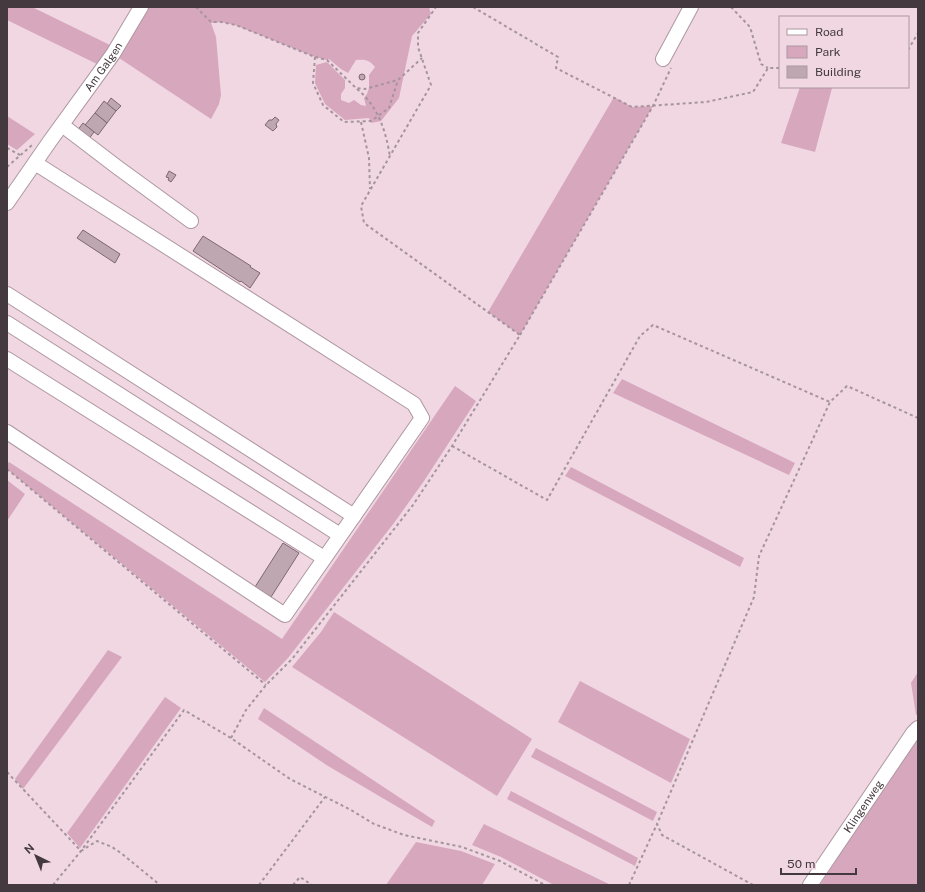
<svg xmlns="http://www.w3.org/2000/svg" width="925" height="892" font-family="'Public Sans',sans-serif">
	<rect width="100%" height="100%" fill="#f0d7e2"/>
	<g fill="#d7a7be">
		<polygon points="7,7 32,7 112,46 99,65 7,20"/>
		<path d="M 141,7 L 429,7 L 431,14 L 412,36 L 399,98 L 381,121 L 371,123 L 369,118 L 345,120 L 325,104 L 315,83 L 316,65 L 327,62 L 345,80 L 345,88 L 341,94 L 341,100 L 349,103 L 354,100 L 361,105 L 366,106 L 364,98 L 367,94 L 369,88 L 369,75 L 375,67 C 370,60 364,59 356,60 L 348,73 L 341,69 L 329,59 L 327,60 L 315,57 L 235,25 L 221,22 L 211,23 L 216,37 L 221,95 L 219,104 L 211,119 L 113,54 Z"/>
		<polygon points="800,87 832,88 815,152 781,143"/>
		<polygon points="614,97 632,107 653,106 520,335 488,312"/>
		<polygon points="7,116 35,134 17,150 7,144"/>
		<polygon points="622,379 795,463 789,475 613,393"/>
		<polygon points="455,386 476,401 424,481 394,523 288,658 265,682 7,469 7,464 9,462 282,639"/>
		<polygon points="571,467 744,558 740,567 565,476"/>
		<polygon points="7,480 25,494 7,521"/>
		<polygon points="334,612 532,739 497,796 292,667 321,632"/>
		<polygon points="108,650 122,657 23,789 15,779"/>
		<polygon points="918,672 918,714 916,715 911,683"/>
		<polygon points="580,681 690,739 671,783 558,722"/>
		<polygon points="165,697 181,708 80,848 67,833"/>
		<polygon points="264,708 435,821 432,827 328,766 258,719"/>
		<polygon points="918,734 918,885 820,885 915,737"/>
		<polygon points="536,748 657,812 653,821 531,757"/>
		<polygon points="511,791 638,858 635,866 507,799"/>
		<polygon points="484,824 611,885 554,885 501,857 472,845"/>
		<polygon points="416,842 461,851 495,864 482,885 386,885"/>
	</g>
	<g fill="#bfa7b2" stroke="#7d6772">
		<circle cx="362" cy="77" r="3"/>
		<polygon points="111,98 121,106 116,111 107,104"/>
		<polygon points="104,101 116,111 107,123 95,113"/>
		<polygon points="95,113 107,123 98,135 85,125"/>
		<polygon points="275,117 279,120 276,124 277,127 273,131 265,125 269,120 272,120"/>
		<polygon points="83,123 94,132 88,140 77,131"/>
		<polygon points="169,171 176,175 171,182 168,180 169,178 166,177"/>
		<polygon points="83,230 120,254 115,263 77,238"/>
		<polygon points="203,236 251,266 250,267 260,273 250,288 241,281 240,282 193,251"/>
		<polygon points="283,543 299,553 271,597 255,587"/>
	</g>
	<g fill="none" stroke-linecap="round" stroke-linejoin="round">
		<defs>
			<g id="minor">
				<polyline points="663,59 691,7"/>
				<polyline points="62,125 117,167 191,221"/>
				<path id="s1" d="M 7,203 L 50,141 L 113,54 L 141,7"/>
				<polyline points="7,294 354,516"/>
				<polyline points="7,323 340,535"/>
				<polyline points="7,359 324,558"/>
				<polyline points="7,432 285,615 422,418 414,404 35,163"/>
				<path id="s2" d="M 810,885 L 913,733 L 918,728"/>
			</g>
		</defs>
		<use href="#minor" stroke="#ae97a1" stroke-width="16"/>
		<g stroke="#a6949c" stroke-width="2" stroke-dasharray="3 3" stroke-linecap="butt">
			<polyline points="196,7 211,22 221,22 236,25 315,57 327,60 356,88 365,89 398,80 422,58"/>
			<polyline points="473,7 558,57 556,68 632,107 706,102 753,92 768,68 780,68"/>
			<polyline points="731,7 750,27 761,64 768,68"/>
			<polyline points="908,50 918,33"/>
			<polyline points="315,57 313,83 323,105 344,122 371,121 389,108 398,80"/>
			<path d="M 357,89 C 378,106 386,131 390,157"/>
			<polyline points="361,122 369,158 370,189"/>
			<polyline points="7,148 20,155"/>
			<polyline points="7,167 32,145"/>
			<polyline points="520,335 653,106 671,68"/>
			<polyline points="452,446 547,500 640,336 653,325 830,402"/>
			<polyline points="7,469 266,685"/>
			<polyline points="231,738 246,710 266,685 292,659 413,505 452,446 520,335 364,223 361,206 431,85 418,47 418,33 436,7"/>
			<polyline points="7,772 81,851 97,841 112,847 121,853 160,885"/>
			<polyline points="53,885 81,851 184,710 231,738 290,779 351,810 374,824 404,835 462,847 500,861 545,885"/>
			<polyline points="259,885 325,797"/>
			<polyline points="293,885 300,877 312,885"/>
			<polyline points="629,885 657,824"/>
			<polyline points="753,885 662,835 657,824 754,597 759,556 830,402 847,386 918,418"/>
		</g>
		<use href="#minor" stroke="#fff" stroke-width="14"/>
	</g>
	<g text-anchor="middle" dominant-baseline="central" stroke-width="4" stroke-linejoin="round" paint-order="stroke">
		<g font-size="11" fill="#43393e" stroke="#f0d7e2">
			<text stroke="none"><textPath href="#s1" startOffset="167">Am Galgen</textPath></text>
			<text stroke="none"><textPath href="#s2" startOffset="95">Klingenweg</textPath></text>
		</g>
	</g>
	<rect width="925" height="892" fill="none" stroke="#43393e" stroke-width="16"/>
	<rect x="779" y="16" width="130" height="72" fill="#f0d7e2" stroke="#ab98a0"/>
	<rect x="787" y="29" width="20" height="6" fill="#ffffff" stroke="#ab98a0"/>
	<text x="815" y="36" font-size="12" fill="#43393e">Road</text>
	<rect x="787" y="46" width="20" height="12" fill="#d7a7be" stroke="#ab98a0"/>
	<text x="815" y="56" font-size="12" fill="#43393e">Park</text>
	<rect x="787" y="66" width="20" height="12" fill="#bfa7b2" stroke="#ab98a0"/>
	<text x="815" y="76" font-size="12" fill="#43393e">Building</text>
	<g transform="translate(36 856) rotate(317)" stroke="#f0d7e2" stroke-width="3" paint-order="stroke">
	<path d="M0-3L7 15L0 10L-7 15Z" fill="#43393e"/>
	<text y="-6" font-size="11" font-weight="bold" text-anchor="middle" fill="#43393e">N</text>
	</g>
	<path d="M781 868v6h75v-6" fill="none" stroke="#43393e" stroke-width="2"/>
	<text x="787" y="868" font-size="12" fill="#43393e" stroke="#f0d7e2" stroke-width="3" paint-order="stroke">50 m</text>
</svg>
